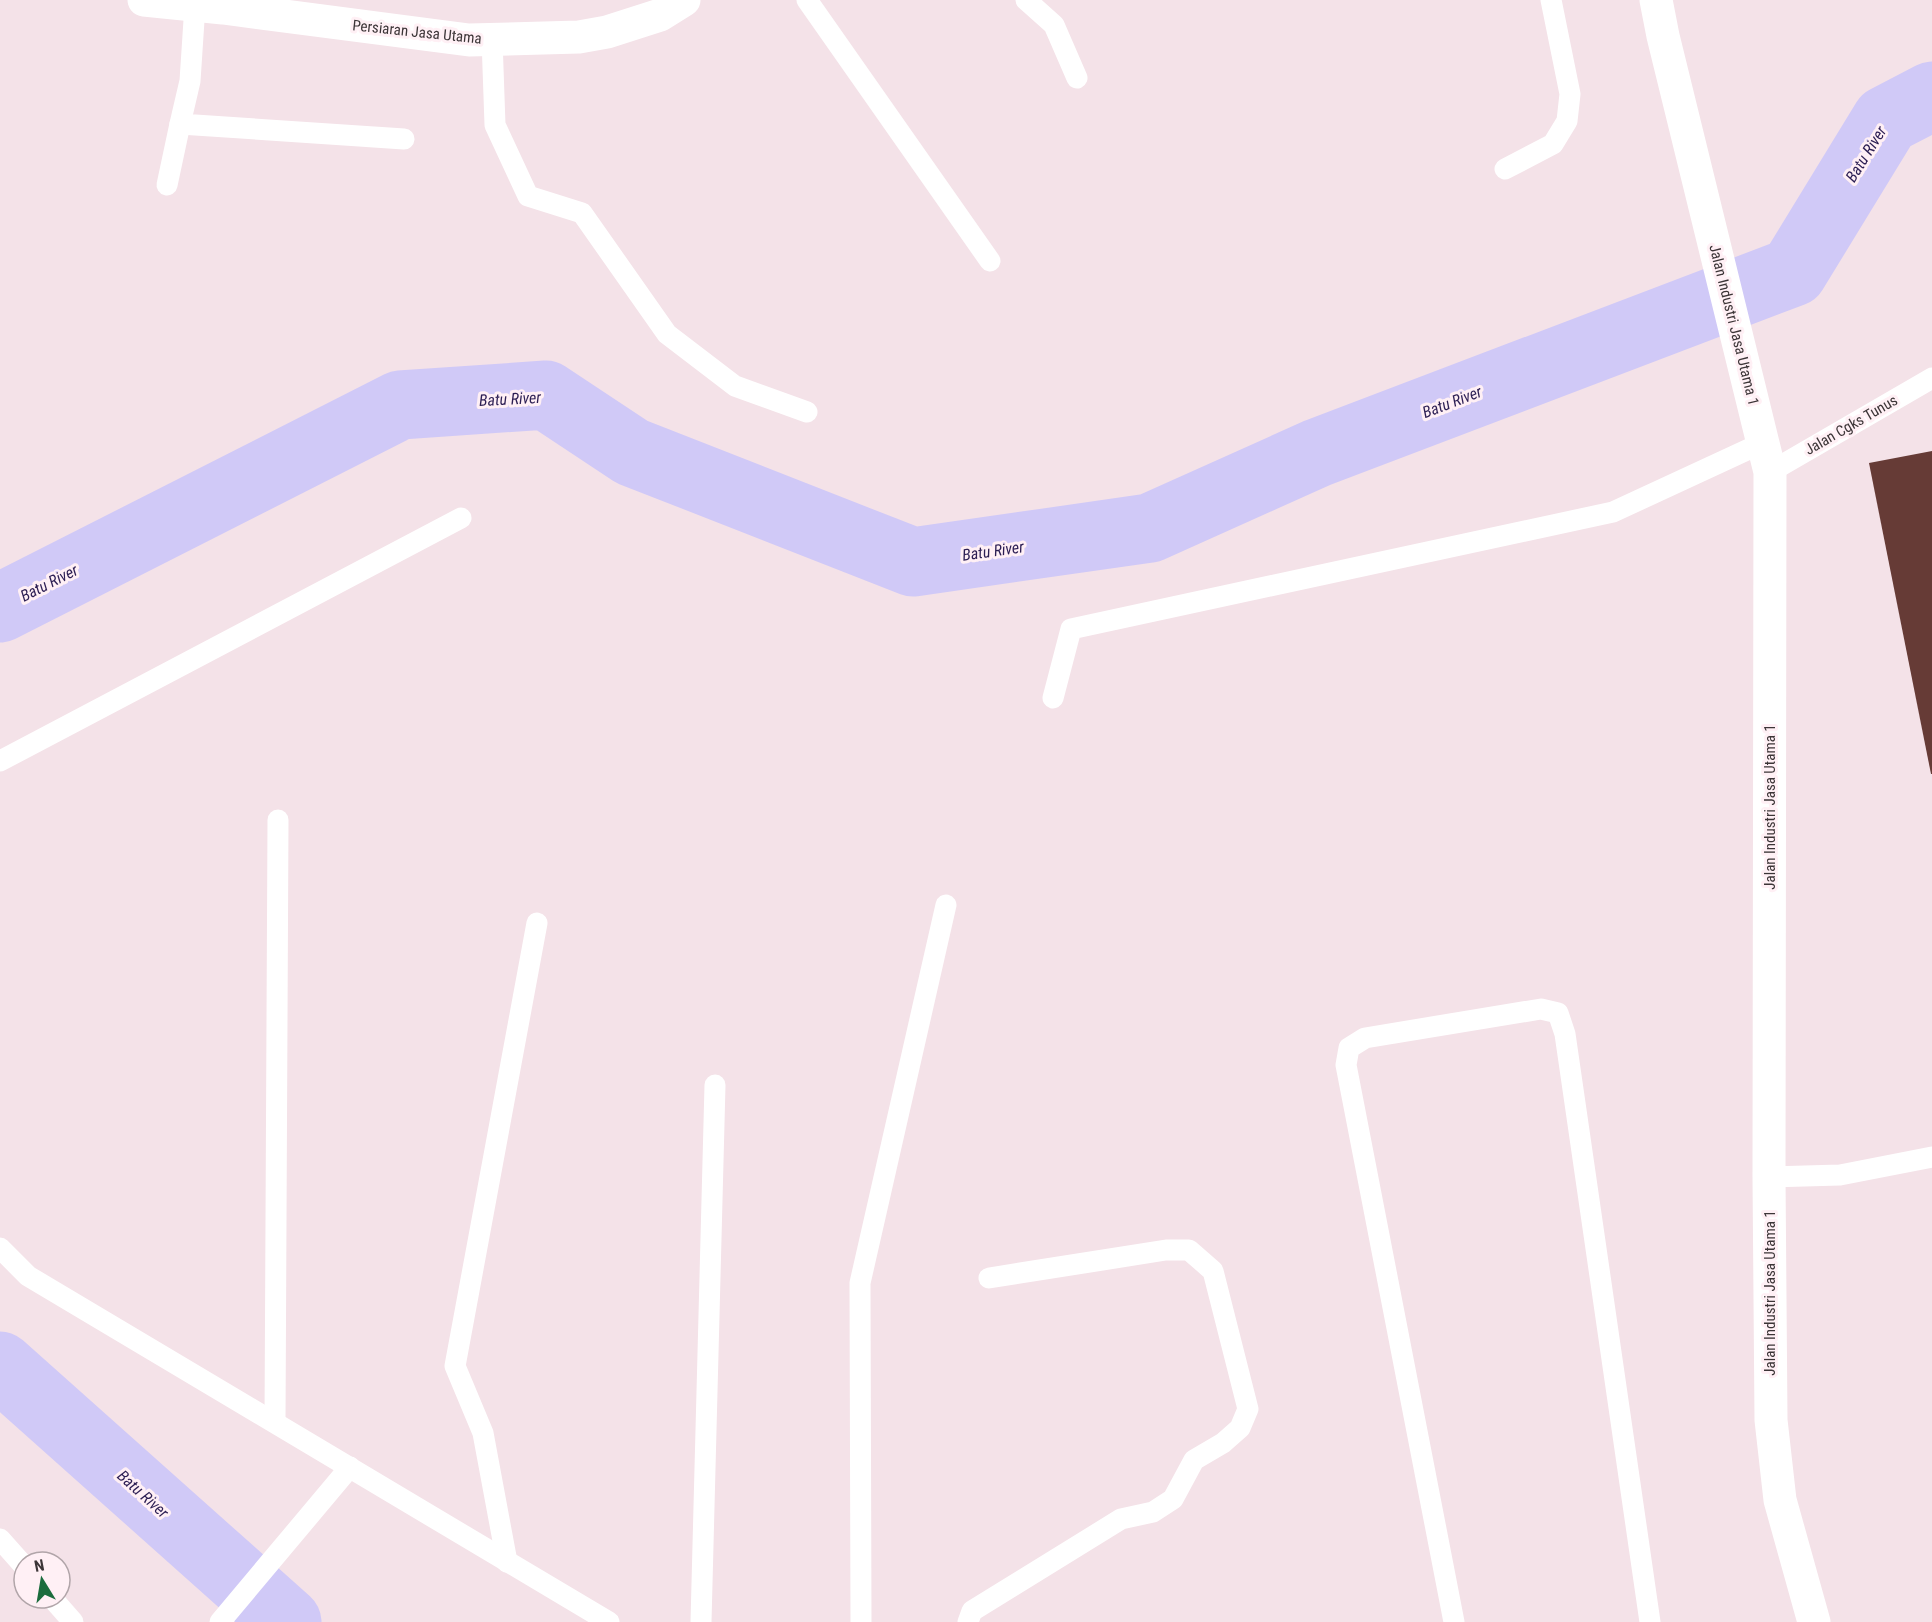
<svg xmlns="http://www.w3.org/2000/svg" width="1932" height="1622" font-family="'Roboto Condensed',sans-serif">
	<rect width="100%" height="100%" fill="#f4e2e8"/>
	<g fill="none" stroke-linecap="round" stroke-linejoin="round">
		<g stroke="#d0c9f7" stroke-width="69">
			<polyline points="0,608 400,405 546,395 632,452 913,562 1150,528 1317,453 1793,272 1886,120 1932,96"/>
			<polyline points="0,1366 287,1622"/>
		</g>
	</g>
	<polygon fill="#663b36" points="1932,451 1932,774 1931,774 1869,463"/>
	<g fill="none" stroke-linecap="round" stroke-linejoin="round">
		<g stroke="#fff" stroke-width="21">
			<polyline points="807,0 990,261"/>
			<polyline points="1026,0 1054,25 1077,78"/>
			<polyline points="195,5 190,81 180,124 404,139"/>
			<polyline points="492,39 495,125 528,196 582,213 667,334 735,386 807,412"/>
			<polyline points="1505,169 1553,144 1567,121 1570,94 1551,0"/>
			<polyline points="167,185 180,124"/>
			<polyline points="1770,472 1932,378"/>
			<polyline points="1053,698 1071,629 1613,512 1762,443"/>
			<polyline points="0,761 461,518"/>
			<polyline points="1769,1177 1840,1175 1932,1157"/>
			<polyline points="0,1248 28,1276 609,1622"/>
			<polyline points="275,1422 278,820"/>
			<polyline points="0,1539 24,1566"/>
			<polyline points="507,1562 483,1433 455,1366 537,923"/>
			<polyline points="52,1598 73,1622"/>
			<polyline points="220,1622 350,1467"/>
			<polyline points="701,1622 715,1085"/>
			<polyline points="861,1622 860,1283 946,905"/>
			<polyline points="968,1622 972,1611 1121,1519 1153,1512 1173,1499 1194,1460 1223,1443 1240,1428 1248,1409 1213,1271 1189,1250 1166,1250 989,1278"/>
			<polyline points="1454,1622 1346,1065 1349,1048 1365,1038 1541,1009 1558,1013 1565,1034 1650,1622"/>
		</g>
		<g stroke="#fff" stroke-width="33">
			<polyline points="144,0 223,8 469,40 579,37 607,32 660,15 684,0"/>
			<polyline points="1656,0 1663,36 1770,472 1769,1177 1771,1420 1780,1500 1814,1622"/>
		</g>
	</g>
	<g text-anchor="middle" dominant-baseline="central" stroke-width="6" stroke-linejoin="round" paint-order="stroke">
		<g font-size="15" fill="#3c3537" stroke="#fff0f5">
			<text transform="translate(417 32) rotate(6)">Persiaran Jasa Utama</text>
			<text transform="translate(1734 325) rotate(76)">Jalan Industri Jasa Utama 1</text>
			<text transform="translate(1851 425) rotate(-30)">Jalan Cgks Tunus</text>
			<text transform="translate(1770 807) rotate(-90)">Jalan Industri Jasa Utama 1</text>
			<text transform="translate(1770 1293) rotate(-90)">Jalan Industri Jasa Utama 1</text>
		</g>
		<g font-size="16" font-style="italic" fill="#2c1e53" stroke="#fff0f5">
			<text transform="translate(1866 154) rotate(-58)">Batu River</text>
			<text transform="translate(510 399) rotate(-3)">Batu River</text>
			<text transform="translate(1452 402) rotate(-21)">Batu River</text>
			<text transform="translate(993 551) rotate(-8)">Batu River</text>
			<text transform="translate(49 583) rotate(-27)">Batu River</text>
			<text transform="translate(143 1494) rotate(42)">Batu River</text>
		</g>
	</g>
	<g transform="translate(42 1580) rotate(349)"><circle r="28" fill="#fff0f5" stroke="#b1a5a9" stroke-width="1.5"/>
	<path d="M0-4.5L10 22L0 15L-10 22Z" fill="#1b6c3d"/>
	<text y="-9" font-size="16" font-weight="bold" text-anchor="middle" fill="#3c3537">N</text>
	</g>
</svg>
